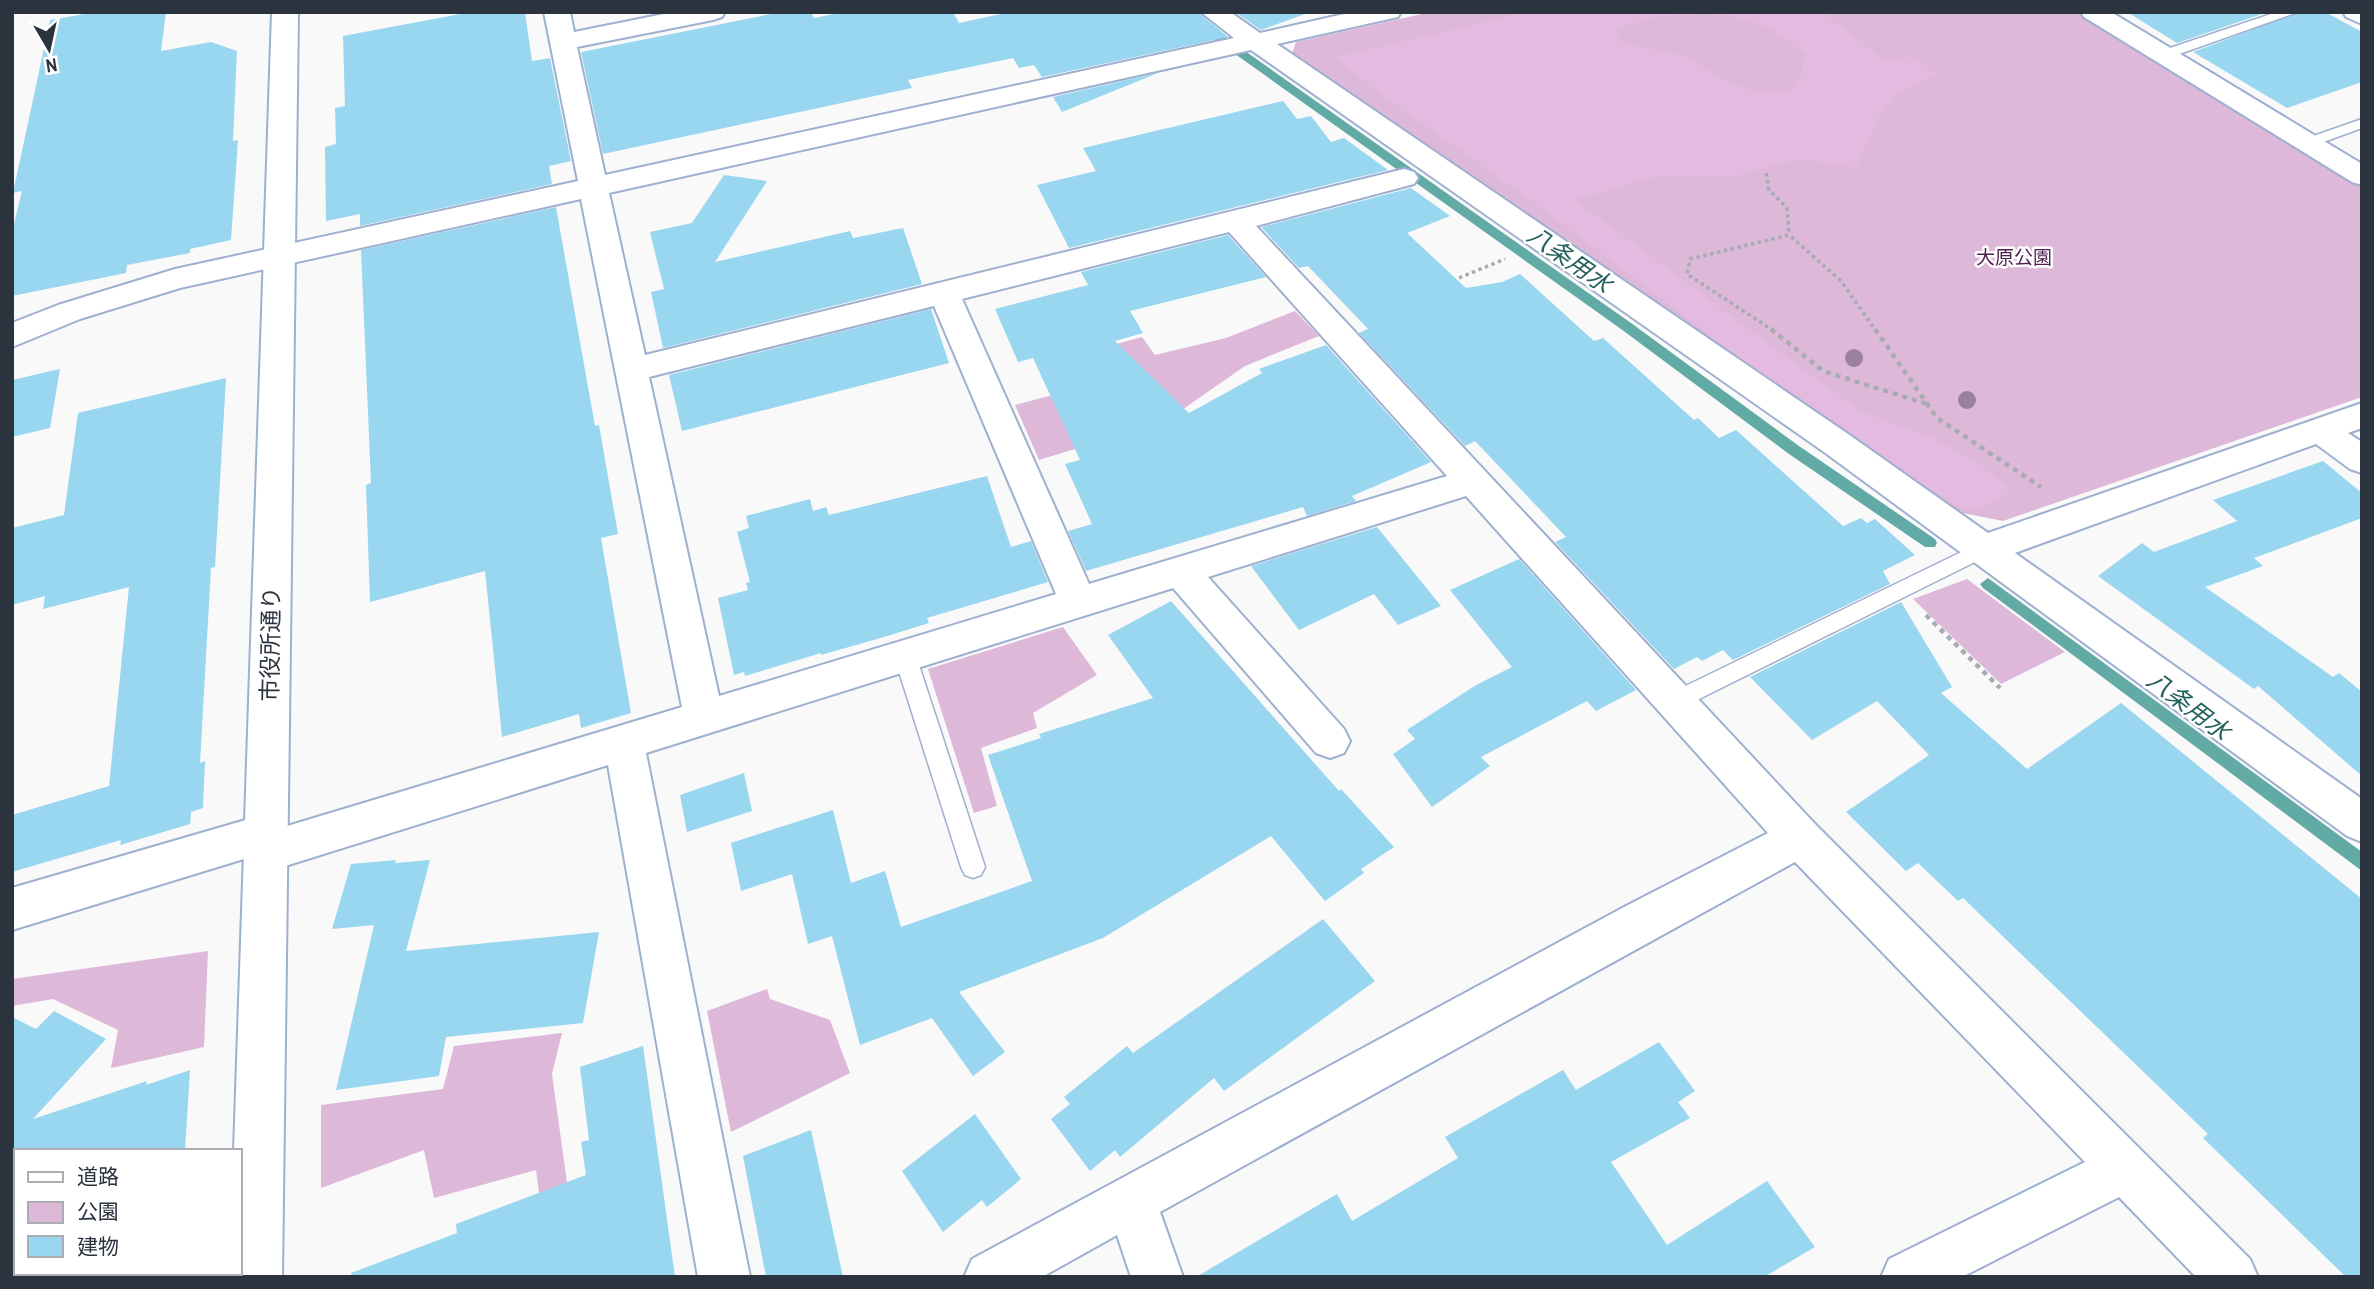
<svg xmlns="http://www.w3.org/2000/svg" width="2374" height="1289" font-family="'Archivo Narrow','Noto Sans JP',sans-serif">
	<rect width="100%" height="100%" fill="#f9f9f9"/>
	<g fill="#ddb8d9">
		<polygon points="1431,12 2077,12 2362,187 2362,397 2003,521 1958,512 1292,53 1296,42"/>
		<polygon points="1295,311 1319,336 1245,366 1166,421 1039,460 1015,405 1082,387 1068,357 1142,337 1155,355 1226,338"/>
		<polygon points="1967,579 2065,652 2001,684 1913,599"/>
		<polygon points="1063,627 1097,675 1033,713 1037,728 981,748 997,806 974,813 928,669"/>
		<polygon points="208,951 204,1047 111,1068 118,1030 53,999 12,1006 12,979"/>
		<polygon points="767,989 770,999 830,1020 850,1073 731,1132 707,1011"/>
		<polygon points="562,1033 552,1074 580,1277 550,1277 536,1170 434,1198 424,1150 321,1188 321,1105 443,1089 454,1046"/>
	</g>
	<path fill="#e5bae1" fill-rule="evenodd" d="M 1527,12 L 1822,12 L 1886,61 L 1914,56 L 1937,75 L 1896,94 L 1878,118 L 1856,168 L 1798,159 L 1735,176 L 1655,177 L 1575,200 L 1860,411 L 1934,438 L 1979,464 L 2011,490 L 1980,510 L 1961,508 L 1837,432 L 1543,209 L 1376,91 L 1336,57 ZM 1709,13 C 1753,20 1770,24 1805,54 L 1801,77 L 1794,90 L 1770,92 L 1747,89 L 1717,76 L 1684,55 L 1623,43 L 1614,30 L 1654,17 Z"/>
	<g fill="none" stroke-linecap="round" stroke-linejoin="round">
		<g fill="#62aaa6" fill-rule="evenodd">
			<polygon points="1200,25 1208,25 1631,323 1799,446 1935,539 1937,543 1935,547 1925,547 1789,454 1621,329 1200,29"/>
			<polygon points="1988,578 2362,852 2362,871 1983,588 1980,584"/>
		</g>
	</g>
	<g fill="#99d6f0">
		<polygon points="96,12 166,12 161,51 211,42 237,51 233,141 238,140 231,240 190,249 190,253 127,265 126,273 12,296 12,232 22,191 13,193 50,20"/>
		<polygon points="471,12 525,12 532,61 550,58 571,161 549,166 552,184 360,226 360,214 326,221 325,147 336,144 335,108 345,106 343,36"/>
		<polygon points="781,12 811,12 814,18 844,12 953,12 959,23 1010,12 1198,12 1228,37 1042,77 1034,65 1019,68 1013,58 908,80 912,88 603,154 581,52"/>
		<polygon points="1235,12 1305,12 1305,14 1261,30"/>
		<polygon points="2127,12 2268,12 2177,43"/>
		<polygon points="2300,12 2325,12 2362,32 2362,82 2287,108 2193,52"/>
		<polygon points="1158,73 1062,112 1053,97"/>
		<polygon points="1283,101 1297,119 1311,116 1331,142 1344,138 1388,170 1069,248 1037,185 1096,171 1083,148"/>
		<polygon points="724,175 767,181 715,262 850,231 853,238 903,228 922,284 663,348 651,292 664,289 650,232 692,223"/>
		<polygon points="1411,188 1450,216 1407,233 1466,288 1502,282 1520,274 1594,341 1603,338 1694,420 1698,418 1719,438 1736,430 1843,526 1861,518 1867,523 1875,519 1915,555 1883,571 1890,584 1733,660 1723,650 1702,661 1697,657 1674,669 1555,542 1566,537 1475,441 1465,446 1359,333 1368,329 1308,266 1299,268 1261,227"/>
		<polygon points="556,207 595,426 599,425 618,534 601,538 631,713 581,728 579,714 502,737 485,571 370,602 366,485 371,483 361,250"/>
		<polygon points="1228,235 1266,277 1130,311 1143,333 1115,341 1189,413 1262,373 1259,369 1326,345 1431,462 1352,496 1356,501 1307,516 1303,507 1086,571 1068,531 1092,524 1065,464 1080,460 1033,358 1018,362 995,309 1088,285 1081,272"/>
		<polygon points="931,309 949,363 682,431 669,375"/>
		<polygon points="60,369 50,428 12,437 12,380"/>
		<polygon points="226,378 215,567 211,568 200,763 205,761 203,808 191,812 190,824 120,845 121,840 12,872 12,815 109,786 129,587 43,609 45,596 12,605 12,528 64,515 78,413"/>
		<polygon points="2323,461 2362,493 2362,518 2254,558 2263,566 2205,587 2333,677 2339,673 2362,692 2362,776 2258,686 2254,689 2098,576 2142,543 2154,552 2237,521 2213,500"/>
		<polygon points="987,476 1011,547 1031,541 1048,582 927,618 929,623 884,637 821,655 821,653 745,676 744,672 734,675 718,598 748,590 746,583 750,582 737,532 749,528 746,516 810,499 813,511 826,507 829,515"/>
		<polygon points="1377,527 1441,606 1398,625 1374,594 1299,630 1251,566"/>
		<polygon points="1519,559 1636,690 1596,711 1587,701 1481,757 1490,766 1432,807 1393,754 1415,739 1407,730 1476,685 1512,667 1450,590"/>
		<polygon points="1171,601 1339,791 1341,789 1394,847 1361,869 1364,873 1325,901 1271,836 1103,938 959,992 1005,1052 973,1076 932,1018 860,1045 832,936 808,944 792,874 741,891 731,843 833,810 851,883 885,871 901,927 1032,881 988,755 1041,738 1039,734 1153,698 1108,635"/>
		<polygon points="1901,602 1952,687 1941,693 2027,769 2121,703 2362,899 2362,1277 2346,1277 2203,1138 2208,1134 1963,898 1958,901 1918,863 1906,871 1846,812 1929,755 1877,701 1812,740 1750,677"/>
		<polygon points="744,773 752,811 687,832 680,795"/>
		<polygon points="396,860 395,863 430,860 406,951 599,932 583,1023 446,1037 439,1076 336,1090 374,925 332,929 351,864"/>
		<polygon points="1323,919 1375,981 1224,1091 1214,1078 1120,1157 1115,1150 1090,1171 1051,1119 1070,1104 1064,1097 1127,1046 1133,1053"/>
		<polygon points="54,1011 106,1039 33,1119 147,1081 146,1085 190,1070 185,1151 12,1151 12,1017 36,1029"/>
		<polygon points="1659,1042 1695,1091 1678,1102 1690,1118 1611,1162 1667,1245 1767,1181 1815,1247 1764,1277 1196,1277 1337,1194 1352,1221 1458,1158 1445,1137 1563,1070 1576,1090"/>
		<polygon points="643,1046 675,1277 352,1277 351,1273 457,1233 456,1224 586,1175 581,1142 589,1140 580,1067"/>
		<polygon points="975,1114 1021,1179 987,1207 982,1200 943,1232 902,1171"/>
		<polygon points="811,1130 843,1277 766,1277 743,1156"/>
	</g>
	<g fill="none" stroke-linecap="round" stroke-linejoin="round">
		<defs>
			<g id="lane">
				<polygon points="2277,12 2298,12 2168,58 2158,58 2156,55 2158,52"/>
				<polygon points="2362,119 2362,128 2307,148 2299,143 2302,140"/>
				<polygon points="1984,541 1991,544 1994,549 1991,554 1683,707 1675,710 1667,707 1664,701 1667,695"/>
				<polygon points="905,647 912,650 916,656 985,867 981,875 973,878 965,875 961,867 894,656 898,650"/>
			</g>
			<g id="street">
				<path d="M 544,12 L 570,12 L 574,32 L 674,12 L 725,12 L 722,17 L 713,20 L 577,47 L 605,175 L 1234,38 L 1201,12 L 1230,12 L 1260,33 L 1353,12 L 1401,12 L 1398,17 L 1277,44 L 1848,434 L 1988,533 L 2362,403 L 2362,428 L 2348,433 L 2362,442 L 2362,473 L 2350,469 L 2316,444 L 2015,553 L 2362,799 L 2362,842 L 2347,836 L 1824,452 L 1251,50 L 609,193 L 645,355 L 1404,169 L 1414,172 L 1418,178 L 1414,184 L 1256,226 L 1815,824 L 2250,1259 L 2258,1277 L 2196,1277 L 2119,1197 L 1962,1277 L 1881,1277 L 1889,1259 L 2085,1162 L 1795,862 L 1160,1212 L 1183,1277 L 1131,1277 L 1117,1235 L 1042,1277 L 964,1277 L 972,1259 L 1626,906 L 1768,833 L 1466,496 L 1208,577 L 1344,729 L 1350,741 L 1344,753 L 1330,758 L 1316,753 L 1173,588 L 646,753 L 750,1277 L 698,1277 L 608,765 L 266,872 L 251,866 L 247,858 L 12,930 L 12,888 L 266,814 L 281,819 L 284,827 L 682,707 L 581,199 L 180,288 L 80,319 L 12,347 L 12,323 L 58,305 L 175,269 L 578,181 ZM 1229,232 L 1447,476 L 1089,584 L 962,299 ZM 934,306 L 1056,594 L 719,696 L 649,377 Z"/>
				<polygon points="2081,12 2111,12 2362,164 2362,185 2352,182 2084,17"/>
				<polygon points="2343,12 2362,12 2362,24 2346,17"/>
			</g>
			<polygon id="secondary" points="272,12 298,12 282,1277 230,1277 230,1273 240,1273 240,1151 234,1151"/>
		</defs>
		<use href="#lane" stroke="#9eb0cf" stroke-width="3"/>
		<use href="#street" stroke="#9eb0cf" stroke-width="4"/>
		<use href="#secondary" stroke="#9eb0cf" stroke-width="4"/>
		<g stroke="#a8abb0" stroke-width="3.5" stroke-dasharray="3.5 3.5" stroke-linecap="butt">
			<polyline points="1766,173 1769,190 1787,208 1789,235"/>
			<polyline points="1459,278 1505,259"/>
			<polyline points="1774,331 1687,274 1690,259 1789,235 1841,281 1876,331"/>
		</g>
		<g stroke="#a8abb0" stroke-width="4.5" stroke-dasharray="5 5" stroke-linecap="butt">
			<polyline points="1771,329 1823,371 1927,404"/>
			<polyline points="1875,329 1937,418 2041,487"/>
			<polyline points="1926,615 2000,688"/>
		</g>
		<use href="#lane" fill="#fff" fill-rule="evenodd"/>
		<use href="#street" fill="#fff" fill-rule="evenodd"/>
		<use href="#secondary" fill="#fff" fill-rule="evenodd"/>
	</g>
	<g fill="#9d819c">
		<circle cx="1854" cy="358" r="9"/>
		<circle cx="1967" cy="400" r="9"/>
	</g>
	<g text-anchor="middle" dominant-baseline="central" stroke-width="5" stroke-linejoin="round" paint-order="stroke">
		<g font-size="19" fill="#521f50" stroke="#fff">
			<text x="2014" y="257">大原公園</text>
		</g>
		<g font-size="23" fill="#2b333f" stroke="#fff">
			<text transform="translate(270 644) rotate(-89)">市役所通り</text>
		</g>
		<g font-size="24" font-style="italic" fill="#25615e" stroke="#fff">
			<text transform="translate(1570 259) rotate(35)">八条用水</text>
			<text transform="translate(2189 705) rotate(37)">八条用水</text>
		</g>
	</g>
	<rect width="2374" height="1289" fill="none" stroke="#2b333f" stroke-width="28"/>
	<rect x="14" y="1149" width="228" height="126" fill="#ffffff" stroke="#aaadb2" stroke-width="2"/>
	<rect x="28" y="1172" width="35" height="10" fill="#ffffff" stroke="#aaadb2" stroke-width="2"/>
	<text x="77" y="1184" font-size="21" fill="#2b333f">道路</text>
	<rect x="28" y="1202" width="35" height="21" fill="#ddb8d9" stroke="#aaadb2" stroke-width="2"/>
	<text x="77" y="1219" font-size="21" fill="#2b333f">公園</text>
	<rect x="28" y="1236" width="35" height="21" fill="#99d6f0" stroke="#aaadb2" stroke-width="2"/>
	<text x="77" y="1254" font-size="21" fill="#2b333f">建物</text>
	<g transform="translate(49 49) rotate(171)" stroke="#ffffff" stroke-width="5" paint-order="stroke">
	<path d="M0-5L12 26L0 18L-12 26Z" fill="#2b333f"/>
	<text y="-10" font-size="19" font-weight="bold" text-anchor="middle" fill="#2b333f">N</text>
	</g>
</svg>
